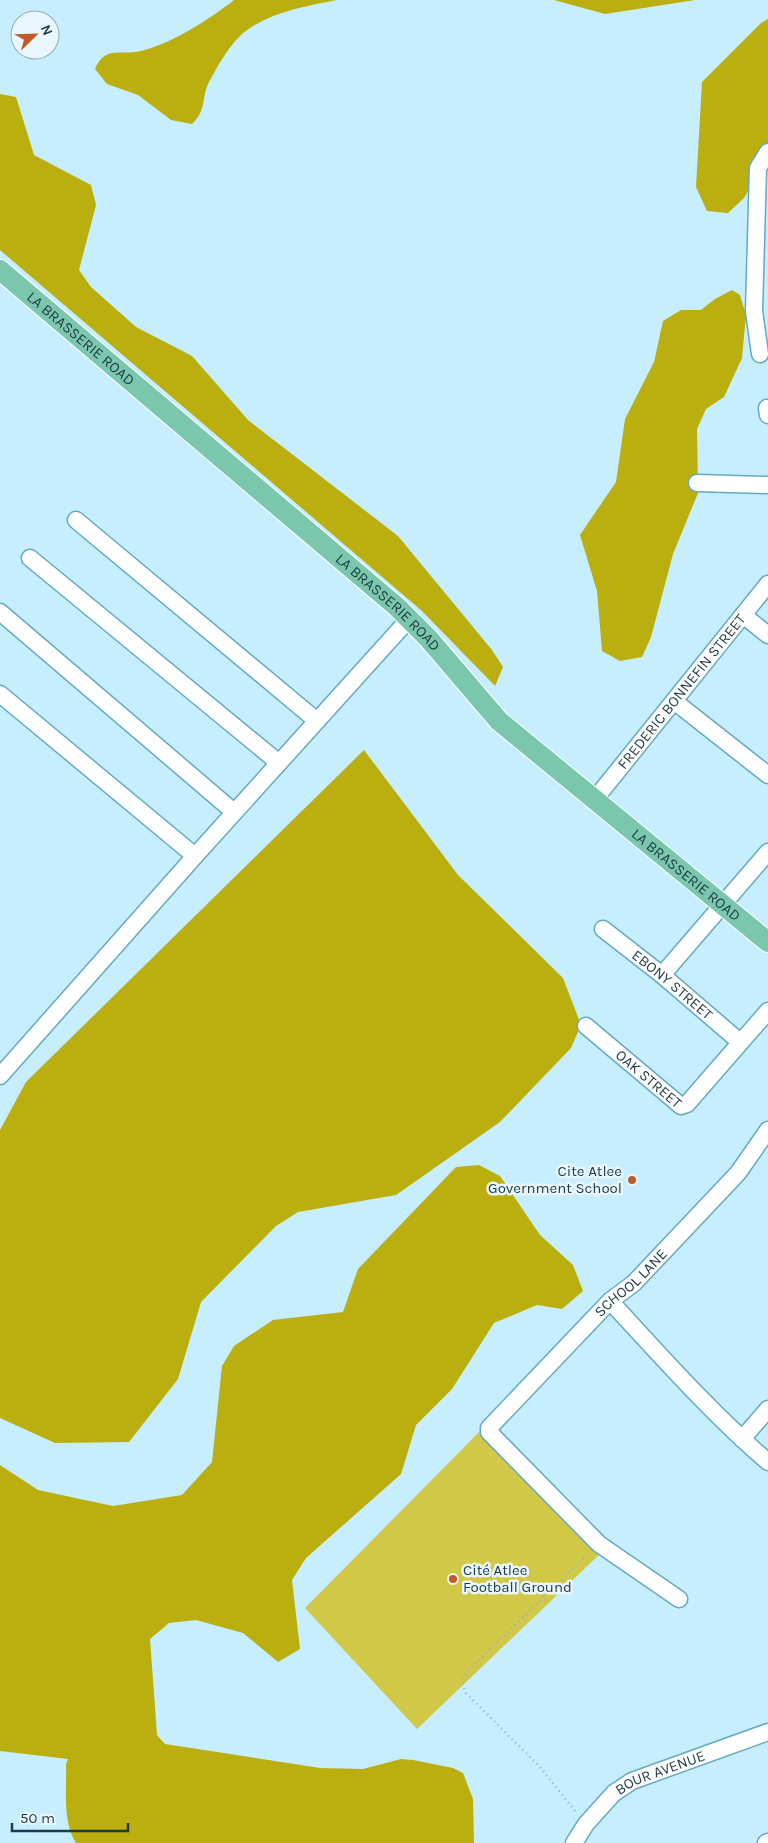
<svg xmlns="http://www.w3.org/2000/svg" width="768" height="1843" font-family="Karla,sans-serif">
	<rect width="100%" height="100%" fill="#c6eefe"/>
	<polygon fill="#d2c848" points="490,1421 603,1551 417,1729 305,1608"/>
	<g fill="#baaf0f">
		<path d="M 234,0 L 336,0 C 303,7 264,13 239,37 C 227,49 217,67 209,82 C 201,98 207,110 192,124 L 171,120 L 138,95 L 107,84 L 95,69 C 105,45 121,56 141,51 C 171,44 210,19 234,0 Z"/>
		<polygon points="554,0 695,0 605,14"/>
		<polygon points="768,19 768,157 744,198 728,213 707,211 696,187 702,82 761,23"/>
		<polygon points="0,94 16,97 34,155 91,185 96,205 79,270 91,287 136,327 192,356 248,420 398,536 492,650 503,667 495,686 422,611 0,250"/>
		<polygon points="732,290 740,295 746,315 742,358 724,397 706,409 697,429 698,493 673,554 651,637 642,657 620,661 602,651 597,591 580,535 616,482 625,419 654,362 663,321 681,310 701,310 715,299"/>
		<polygon points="364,750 458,875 563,978 581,1025 571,1048 500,1122 396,1195 298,1212 276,1226 201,1302 178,1379 129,1442 55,1443 0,1418 0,1130 26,1082"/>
		<path d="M 479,1165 L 500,1176 L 540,1235 L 573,1265 L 583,1291 L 562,1309 L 537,1305 L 494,1323 L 452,1389 L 416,1425 L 401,1474 L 306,1558 L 292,1580 L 300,1649 L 278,1662 L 243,1633 L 196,1620 L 169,1623 L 150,1639 L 157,1735 L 165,1744 L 320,1768 L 363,1769 L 401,1759 L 413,1760 L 453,1768 L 463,1773 L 473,1799 L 474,1843 L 76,1843 C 62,1822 67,1789 66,1764 L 68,1759 L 0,1751 L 0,1465 L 38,1490 L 113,1506 L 182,1495 L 212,1462 L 222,1366 L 234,1346 L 273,1320 L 343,1312 L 358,1269 L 456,1167 Z"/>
	</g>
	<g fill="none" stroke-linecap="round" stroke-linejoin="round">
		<defs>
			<g id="minor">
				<polyline points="760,354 754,311 758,168 768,152"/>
				<polyline points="767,408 768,415"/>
				<polyline points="697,483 768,485"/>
				<polyline points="76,520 317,721"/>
				<polyline points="30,558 279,763"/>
				<polyline points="0,612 234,812"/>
				<polyline points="743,615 768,635"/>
				<polyline points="0,694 195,856 409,619"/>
				<polyline points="674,701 768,775"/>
				<path id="s1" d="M 595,799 L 768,584"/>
				<path id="s2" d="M 603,929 L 662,975 L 740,1042"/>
				<polyline points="662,975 768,852"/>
				<path id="s3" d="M 586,1026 L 681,1106 L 687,1104 L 768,1011"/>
				<polyline points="0,1076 195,856"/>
				<path d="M 610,1301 C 661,1356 711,1413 768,1462"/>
				<polyline points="742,1439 768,1409"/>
				<path id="s4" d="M 679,1599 L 599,1544 L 489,1432 L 489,1428 L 610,1301 L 634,1283 L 738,1173 L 768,1130"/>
				<path id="s5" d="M 574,1843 L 586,1824 L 614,1793 L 632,1781 L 768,1732"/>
				<polyline points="766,1843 768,1842"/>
			</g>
			<g id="major">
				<path id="s6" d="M 0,270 L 397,607 L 428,638 L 499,721 L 768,942"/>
			</g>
		</defs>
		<use href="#minor" stroke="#65a9c3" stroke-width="19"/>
		<use href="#major" stroke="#fff" stroke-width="22"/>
		<path stroke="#8eb2c1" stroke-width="2.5" stroke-dasharray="1 4" stroke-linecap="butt" d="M 575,1811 L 540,1767 L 466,1693 C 462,1684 462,1680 467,1672 L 587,1555"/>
		<use href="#minor" stroke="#fff" stroke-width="16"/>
		<use href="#major" stroke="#7ac7ad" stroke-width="20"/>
	</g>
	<g fill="#c05b28" stroke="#e9f6fb" stroke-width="2">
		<circle cx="632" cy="1180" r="5"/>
		<circle cx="453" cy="1579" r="5"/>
	</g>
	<g text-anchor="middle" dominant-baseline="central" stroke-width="5" stroke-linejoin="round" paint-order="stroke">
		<g font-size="15" fill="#1e3a45" stroke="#e9f6fb">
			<text stroke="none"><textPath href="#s6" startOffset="106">LA BRASSERIE ROAD</textPath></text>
			<text stroke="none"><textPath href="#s6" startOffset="511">LA BRASSERIE ROAD</textPath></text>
			<text stroke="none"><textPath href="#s1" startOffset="138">FREDERIC BONNEFIN STREET</textPath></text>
			<text stroke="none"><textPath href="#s6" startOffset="916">LA BRASSERIE ROAD</textPath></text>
			<text stroke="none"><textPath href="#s2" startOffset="89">EBONY STREET</textPath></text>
			<text stroke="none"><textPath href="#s3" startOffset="82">OAK STREET</textPath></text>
			<text stroke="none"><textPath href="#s4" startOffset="461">SCHOOL LANE</textPath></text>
			<text stroke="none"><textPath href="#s5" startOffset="115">BOUR AVENUE</textPath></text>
		</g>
		<g font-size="15" fill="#1e3a45" stroke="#e9f6fb" text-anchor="end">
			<text x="622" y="1171">Cite Atlee<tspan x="622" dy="17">Government School</tspan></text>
			<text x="463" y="1570" text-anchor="start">Cité Atlee<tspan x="463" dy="17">Football Ground</tspan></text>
		</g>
	</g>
	<g transform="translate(35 35) rotate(67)"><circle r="24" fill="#e9f6fb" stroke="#98abb2"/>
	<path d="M0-4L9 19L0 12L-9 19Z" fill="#c05b28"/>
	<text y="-8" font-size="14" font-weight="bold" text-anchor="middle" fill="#1e3a45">N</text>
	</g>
	<path d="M12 1823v8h116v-8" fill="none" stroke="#1e3a45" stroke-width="2.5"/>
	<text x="20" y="1823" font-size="15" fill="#1e3a45" stroke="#e9f6fb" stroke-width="4" paint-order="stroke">50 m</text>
</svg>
